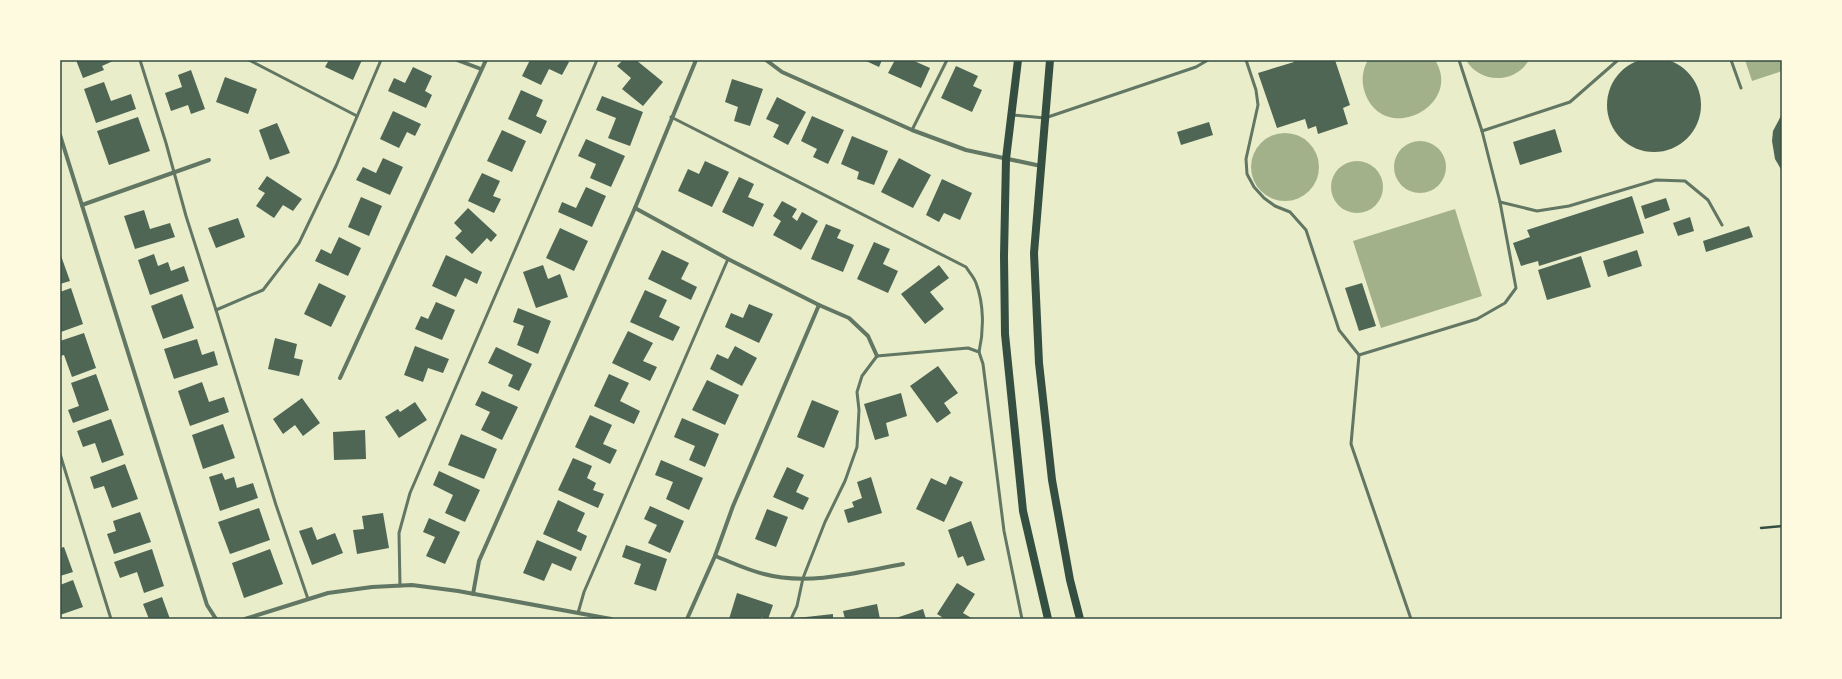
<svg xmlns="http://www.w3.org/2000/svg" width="1842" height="679" font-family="'Nunito Sans',sans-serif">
	<rect width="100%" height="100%" fill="#e9edc9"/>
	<g fill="#a3b18a">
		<path d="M 1368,60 L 1435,60 C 1464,106 1384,146 1365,93 C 1361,82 1362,70 1368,60 Z"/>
		<path d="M 1466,60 L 1529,60 C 1515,84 1480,84 1466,60 Z"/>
		<polygon points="1745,60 1782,60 1782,71 1752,81"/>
		<circle cx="1285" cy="167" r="34"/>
		<circle cx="1420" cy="167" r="26"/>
		<circle cx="1357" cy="187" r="26"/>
		<polygon points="1455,209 1482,296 1381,328 1353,241"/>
	</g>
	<g fill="#4f6655">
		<circle cx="1654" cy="105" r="47"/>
		<polygon points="76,60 113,60 113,61 102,66 104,70 83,78"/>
		<polygon points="329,60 362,60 353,80 325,67"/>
		<polygon points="530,60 565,60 569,62 562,75 549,69 541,85 522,76"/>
		<polygon points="623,60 636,60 663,82 643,106 622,89 631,78 617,66"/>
		<polygon points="864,60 882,60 879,67"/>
		<polygon points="895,60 912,60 930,68 921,88 888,73"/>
		<polygon points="1294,60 1335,60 1350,105 1343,108 1348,124 1318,134 1316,126 1308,129 1305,119 1277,128 1258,73 1294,62"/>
		<polygon points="956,66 978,76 973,86 982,90 972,112 941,98"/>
		<polygon points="413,67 432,76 425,91 432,95 426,108 388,91 394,78 405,83"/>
		<polygon points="191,70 205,109 191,114 188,105 171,111 165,93 182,87 178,75"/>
		<polygon points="225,77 257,89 248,114 216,102"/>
		<polygon points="732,79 763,89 750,126 734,121 738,107 725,102"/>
		<polygon points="104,82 111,101 131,94 136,109 96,123 84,89"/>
		<polygon points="521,90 543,100 536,116 547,121 541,134 508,119"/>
		<polygon points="602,96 643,112 630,146 608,138 616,118 596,110"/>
		<polygon points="777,97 806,112 788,145 773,137 779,125 766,119"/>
		<polygon points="393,111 421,124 415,136 407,132 399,148 380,139"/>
		<polygon points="1782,114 1782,171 1775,159 1772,141 1773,131"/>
		<polygon points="812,116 844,130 828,164 813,157 817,149 801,141"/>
		<polygon points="138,117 150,151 109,165 97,131"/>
		<polygon points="1209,122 1213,135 1181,145 1177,132"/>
		<polygon points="277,123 290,153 270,160 259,130"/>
		<polygon points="1555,129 1562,152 1520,165 1513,142"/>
		<polygon points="502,130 526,141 512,172 487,161"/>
		<polygon points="852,136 888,151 874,185 857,179 859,172 841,164"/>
		<polygon points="586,139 625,156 611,187 590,178 596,164 578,156"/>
		<polygon points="383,158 403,167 390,195 356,180 363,167 376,173"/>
		<polygon points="899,158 931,175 913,208 881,192"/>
		<polygon points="705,161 729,172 712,207 678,191 688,169 699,174"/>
		<polygon points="482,173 500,181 493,196 501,199 494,213 468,201"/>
		<polygon points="267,176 302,199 293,211 283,205 274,218 256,206 265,193 258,189"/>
		<polygon points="739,177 754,184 748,197 764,204 753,227 722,212"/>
		<polygon points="942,179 972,193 960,220 944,213 939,222 926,215"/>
		<polygon points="586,187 606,196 592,227 558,212 562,202 576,208"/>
		<polygon points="1632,196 1644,233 1539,266 1538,261 1521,266 1513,243 1530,237 1527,230"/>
		<polygon points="361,197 382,206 369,236 348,227"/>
		<polygon points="1666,198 1670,210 1645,219 1641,206"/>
		<polygon points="782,201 797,209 792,217 797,221 802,212 818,221 801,250 773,235 781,221 773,216"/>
		<polygon points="468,208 497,235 491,242 487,238 472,254 455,238 462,231 454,223"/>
		<polygon points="144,210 150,229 170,223 175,237 135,249 124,216"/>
		<polygon points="1690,217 1694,231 1678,236 1673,223"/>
		<polygon points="238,218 245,237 216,248 208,228"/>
		<polygon points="826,224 841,230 837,238 854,245 843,272 811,259"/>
		<polygon points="1749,226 1753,237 1706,252 1703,241"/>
		<polygon points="560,228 588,241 574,271 546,258"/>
		<polygon points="339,237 361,248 348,276 315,261 321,249 331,254"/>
		<polygon points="874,242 890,249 883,264 898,271 888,293 857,279"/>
		<polygon points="662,250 689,263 681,279 697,287 691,300 648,279"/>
		<polygon points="1637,250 1642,266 1608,277 1603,261"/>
		<polygon points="60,253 70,281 60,284"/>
		<polygon points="154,254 158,266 168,262 171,271 184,266 189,281 150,295 138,260"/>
		<polygon points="446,255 482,272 477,284 465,278 456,297 432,286"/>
		<polygon points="1581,256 1591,287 1547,300 1538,270"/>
		<polygon points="543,265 548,279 560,274 568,297 536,308 523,272"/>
		<polygon points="939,265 949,278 930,292 944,309 925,324 901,294"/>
		<polygon points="319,283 346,296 331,327 304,314"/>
		<polygon points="1362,283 1376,326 1359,331 1345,288"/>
		<polygon points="71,288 83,324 61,332 60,292"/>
		<polygon points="645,290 667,300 659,317 680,327 673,341 630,322"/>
		<polygon points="182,294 194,328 163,339 151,306"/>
		<polygon points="436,302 455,310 442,340 415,329 421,316 428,319"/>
		<polygon points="749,304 773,314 759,343 725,327 731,313 743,318"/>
		<polygon points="518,308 551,321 538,354 517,345 524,326 513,322"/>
		<polygon points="628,331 653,343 643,361 657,367 650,381 612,363"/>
		<polygon points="84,333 96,368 72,377 64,355 60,356 60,341"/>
		<polygon points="275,338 297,344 294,358 303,360 299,376 268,369"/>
		<polygon points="197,339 202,355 214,351 218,365 174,379 164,349"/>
		<polygon points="415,346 449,359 443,373 428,368 423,382 404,375"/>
		<polygon points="735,346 757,358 742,386 710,369 717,354 728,359"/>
		<polygon points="496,347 532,364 519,391 508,386 513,375 488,363"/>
		<polygon points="938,366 958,393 944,403 951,413 937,423 910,386"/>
		<polygon points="96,374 109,410 73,423 68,410 79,406 71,383"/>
		<polygon points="609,374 629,383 620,401 640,411 634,424 594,406"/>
		<polygon points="707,380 739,395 725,425 692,410"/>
		<polygon points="202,382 209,402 224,397 229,412 190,426 178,391"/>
		<polygon points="482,391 518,407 502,440 481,430 490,412 475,405"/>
		<polygon points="901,393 907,416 886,423 889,436 875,440 864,404"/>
		<polygon points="302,398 320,423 303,436 295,425 283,434 273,419"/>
		<polygon points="812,400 839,411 824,448 797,437"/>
		<polygon points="415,402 427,420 399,438 385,417 398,409 400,412"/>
		<polygon points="590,415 612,425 603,444 617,450 610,464 575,447"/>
		<polygon points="682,418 719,434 705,467 689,460 695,446 674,437"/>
		<polygon points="111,419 124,455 102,463 95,443 83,447 77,431"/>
		<polygon points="223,424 235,458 203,469 192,435"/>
		<polygon points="365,430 366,459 334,460 333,432"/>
		<polygon points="461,434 497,449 484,479 448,465"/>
		<polygon points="573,458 592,466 587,478 596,483 593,490 604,494 598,508 558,490"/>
		<polygon points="661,460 703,478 689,510 666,499 673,482 655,475"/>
		<polygon points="125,464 138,499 112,508 104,486 94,489 90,477"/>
		<polygon points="787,467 804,475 796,492 809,498 803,510 773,497"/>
		<polygon points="439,471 480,490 465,522 445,513 453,495 433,485"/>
		<polygon points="222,473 225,480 234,477 237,488 253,483 258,498 220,511 209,477"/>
		<polygon points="950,476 963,482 944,522 916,509 931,478 946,485"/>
		<polygon points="871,477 882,513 848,523 844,510 854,507 852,502 862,498 857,482"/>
		<polygon points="558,500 585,513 577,531 587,536 581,551 543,534"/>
		<polygon points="650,506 684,521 670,553 648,543 657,525 644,519"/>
		<polygon points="259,508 270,540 230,554 218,522"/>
		<polygon points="767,509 788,517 776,547 755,539"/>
		<polygon points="140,512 151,542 114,554 107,534 116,531 113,521"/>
		<polygon points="383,513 389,548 357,554 353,530 364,529 362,516"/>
		<polygon points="429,518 460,532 445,564 426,556 435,537 423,532"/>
		<polygon points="971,521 985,560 967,566 963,556 958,558 948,530"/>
		<polygon points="312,527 317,540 335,533 343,553 312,565 299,531"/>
		<polygon points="537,540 577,557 571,571 552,563 544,581 523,573"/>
		<polygon points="626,545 667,559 656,591 634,584 641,564 622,557"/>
		<polygon points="64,547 73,572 60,576 60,548"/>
		<polygon points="152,549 164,586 144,593 137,572 120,578 114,562"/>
		<polygon points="270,549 283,584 244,598 232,563"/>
		<polygon points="73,580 83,607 60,615 60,585"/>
		<polygon points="957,583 975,594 963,613 973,619 945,619 937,614"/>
		<polygon points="737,593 773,605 768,619 761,617 761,619 729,619"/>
		<polygon points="162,597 170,619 149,619 143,604"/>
		<polygon points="877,604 880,619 845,619 843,611"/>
		<polygon points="923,609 926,619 893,619"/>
		<polygon points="833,614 833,619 797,619 797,618"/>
	</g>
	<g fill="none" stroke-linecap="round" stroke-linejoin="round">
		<polyline stroke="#344e41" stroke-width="2.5" points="1761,528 1782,526"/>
		<g stroke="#617663" stroke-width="3">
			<polyline points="140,60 166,143 186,216 216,310 263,290 299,243 336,166 381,60"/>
			<polyline points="249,60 357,116"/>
			<polyline points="1246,60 1256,90 1258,105 1246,159 1247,174 1254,187 1264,198 1275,206 1290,212 1306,230 1339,330 1359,355"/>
			<polyline points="1731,60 1741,88"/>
			<polyline points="1012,115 1045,118 1196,67 1208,60"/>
			<path d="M 671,117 L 966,267 C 969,272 974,277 976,283 C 984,304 984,330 979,352"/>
			<polyline points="912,130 947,60"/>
			<polyline points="1482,131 1570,102 1618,60"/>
			<polyline points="1500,202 1537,211 1569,206 1656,180 1685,181 1708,200 1722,225"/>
			<polyline points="216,310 276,505 308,599"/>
			<polyline points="60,454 111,619"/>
			<polyline points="400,586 399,533 410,493 597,60"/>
			<polyline points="578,613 584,592 728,259"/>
			<polyline points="791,619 797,606 803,578 825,522 845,481 857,447 859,410 857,392 862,376 877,356 968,348 979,352 983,364 1004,531 1022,619"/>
			<polyline points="1411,619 1351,444 1359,355 1477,319 1505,303 1516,288 1500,202 1482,131 1459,60"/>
		</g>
		<g stroke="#617663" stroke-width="4">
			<polyline points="457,60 481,69"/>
			<polyline points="766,60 782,72 912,130 966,150 1041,166"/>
			<polyline points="60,135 207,605 216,619"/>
			<polyline points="82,205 209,160"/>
			<polyline points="635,208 728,259 819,305 849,318 868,336 877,356"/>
			<polyline points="340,378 486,60"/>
			<path d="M 715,556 C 731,562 747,570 764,574 C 808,586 860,572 903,564"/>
			<polyline points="473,594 479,561 635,208 696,60"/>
			<polyline points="245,619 328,593 372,587 412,585 458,591 611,619"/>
			<polyline points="687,619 715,556 733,506 819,305"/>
		</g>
		<g stroke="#344e41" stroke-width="8">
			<polyline points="1018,60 1006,159 1004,256 1005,334 1023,511 1048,619"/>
			<polyline points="1050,60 1034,253 1039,363 1052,480 1070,580 1080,619"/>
		</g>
	</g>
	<rect width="1842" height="679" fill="none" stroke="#fefae0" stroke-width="122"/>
	<rect x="61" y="61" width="1720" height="557" fill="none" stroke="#344e41" stroke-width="1.5"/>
</svg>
